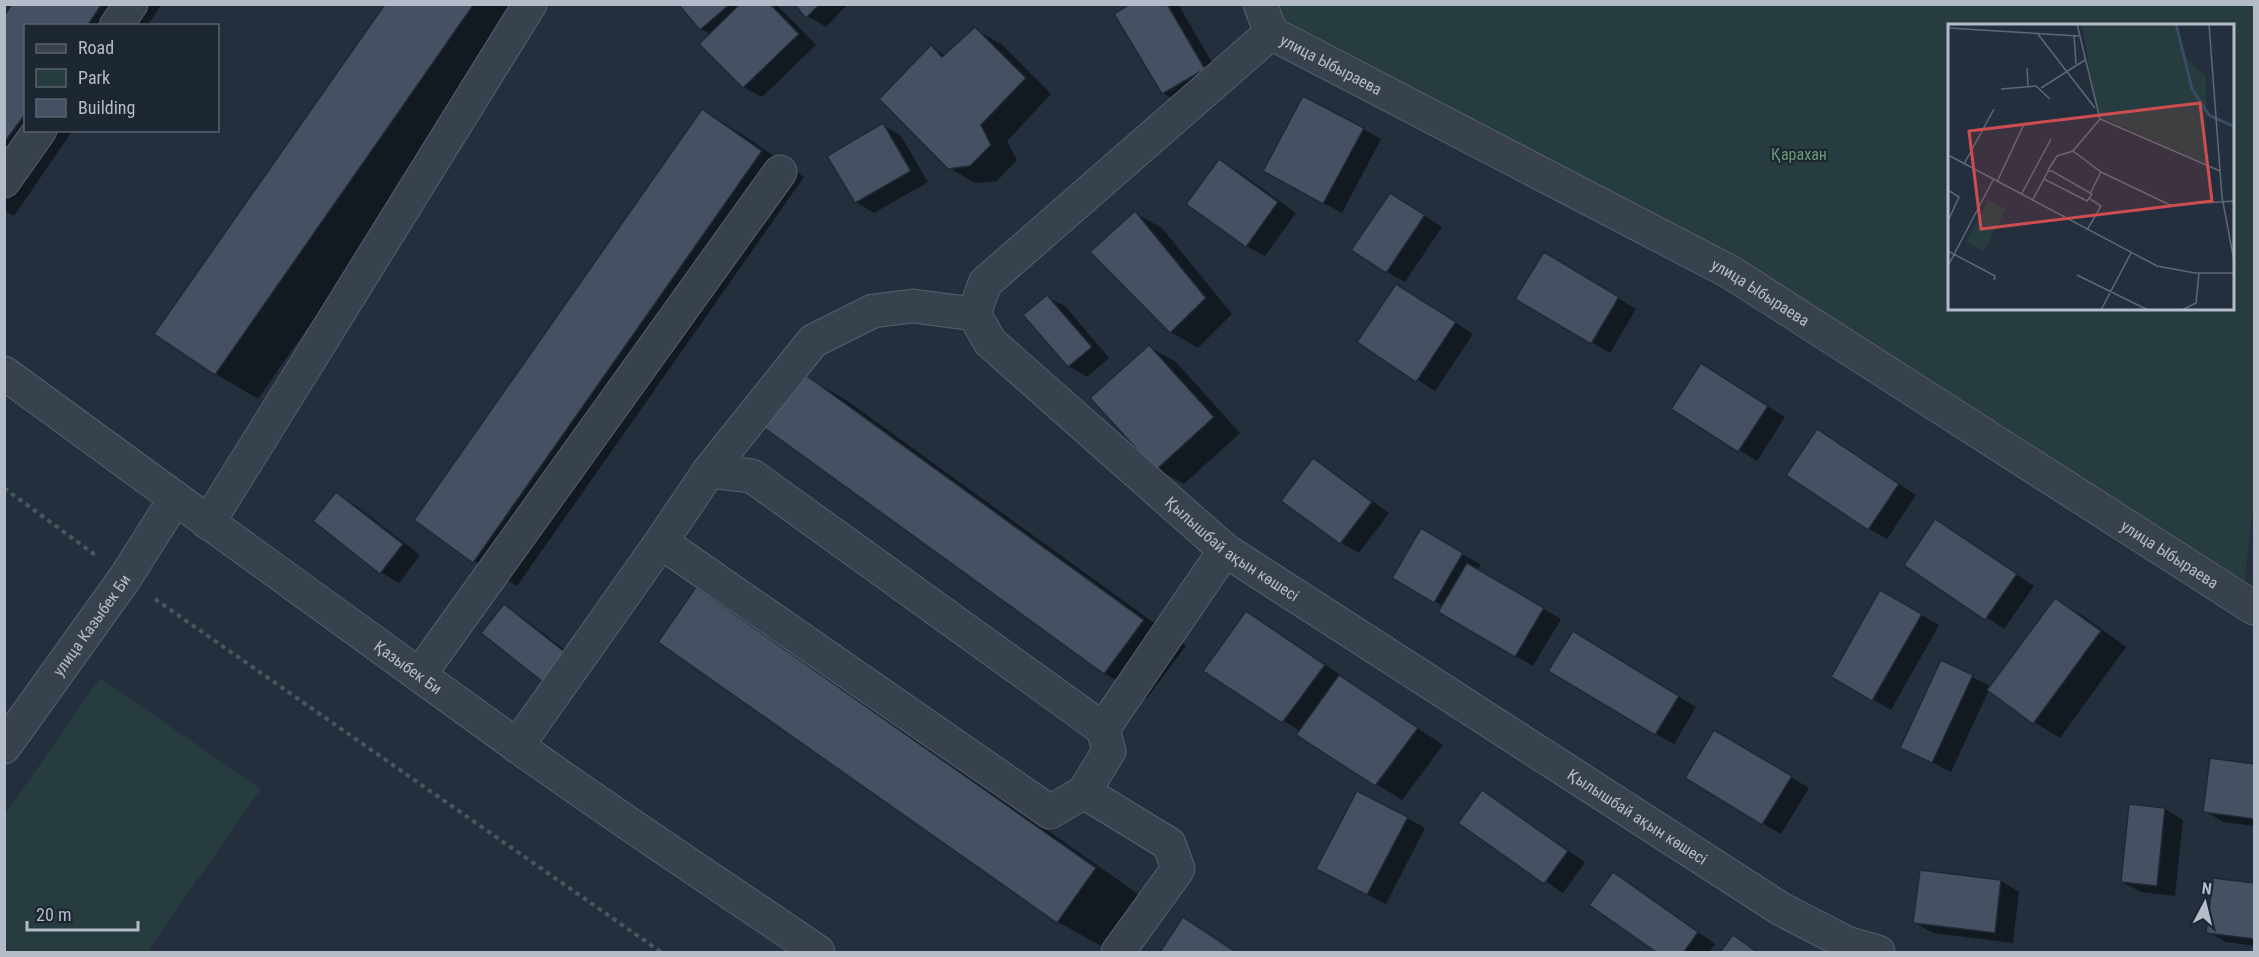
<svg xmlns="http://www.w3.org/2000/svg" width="2259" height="957" font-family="'Roboto Condensed',sans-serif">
	<rect width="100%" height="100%" fill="#242f3e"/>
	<g fill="#263c3f" fill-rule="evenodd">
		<path d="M 1261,5 L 2254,5 L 2254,498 L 2243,595 L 1261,8 ZM 1950,26 L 2234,26 L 2234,309 L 1950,309 Z"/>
		<polygon points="100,678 261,789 147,952 5,952 5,815"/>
	</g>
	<g fill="#0007">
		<polygon points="14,4 162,4 147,26 26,26 26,130 73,130 14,216 4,210 4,18"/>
		<polygon points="387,4 534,4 258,399 216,374"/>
		<polygon points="680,4 776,4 816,45 762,97 743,87 711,35 701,29"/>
		<polygon points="796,4 848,4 826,27 807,16"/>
		<polygon points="1133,4 1178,4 1222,80 1181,104 1163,93"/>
		<polygon points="975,29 1001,44 1051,94 1007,141 1017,160 997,181 975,183 948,167 931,47 946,56"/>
		<polygon points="702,111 745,136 804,177 517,586 474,561 416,520"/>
		<polygon points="883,125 901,136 928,182 874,213 856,202"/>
		<polygon points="1363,129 1381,139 1342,213 1283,181"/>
		<polygon points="1219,161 1238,171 1296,213 1265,256 1246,246"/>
		<polygon points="1409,205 1442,227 1405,282 1387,272"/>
		<polygon points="1135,213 1162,228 1232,314 1198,348 1171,332 1093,252"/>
		<polygon points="1544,254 1636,309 1610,353 1518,299"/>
		<polygon points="1414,296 1473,334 1435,391 1359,342"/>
		<polygon points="1047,297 1066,307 1109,358 1087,377 1069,366"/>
		<polygon points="1149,347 1176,362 1240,433 1184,484 1157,469"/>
		<polygon points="803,375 846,400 1186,646 1147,698 1104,673"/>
		<polygon points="1719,376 1785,417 1757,461 1739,450"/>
		<polygon points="1818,431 1916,495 1887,539 1868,528"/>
		<polygon points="1313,460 1331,471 1389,513 1359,553 1341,543"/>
		<polygon points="336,494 354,504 420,555 399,583 381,572"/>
		<polygon points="1936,521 2034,586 2004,629 1906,564"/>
		<polygon points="1421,530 1481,565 1477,570 1561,619 1533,666 1440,611 1443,606 1394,577"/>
		<polygon points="697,589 740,614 1138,894 1101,946 1058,922"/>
		<polygon points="1881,592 1939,625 1891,710 1833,676"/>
		<polygon points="2055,600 2082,615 2126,647 2060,738 2034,722 1989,690 1951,772 1902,747 1942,662 1992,687"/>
		<polygon points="504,606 522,617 588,668 567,695"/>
		<polygon points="1246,613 1273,629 1351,682 1350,683 1443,745 1402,800 1298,735 1300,731 1205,671"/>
		<polygon points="1592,644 1696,707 1674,744 1656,734"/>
		<polygon points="1715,732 1809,788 1781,834 1687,778"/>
		<polygon points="2211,760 2254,765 2254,826 2223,822 2205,811"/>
		<polygon points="1482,792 1585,862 1563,893 1461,823"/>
		<polygon points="2165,809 2183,820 2175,896 2141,892 2122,882"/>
		<polygon points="1407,818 1425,828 1386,904 1337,879"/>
		<polygon points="1613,874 1631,884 1715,944 1709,952 1659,952 1591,904"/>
		<polygon points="2214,880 2254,885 2254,946 2226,942 2208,932"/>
		<polygon points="2001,881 2019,892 2013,943 1933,933 1915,923"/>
		<polygon points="1184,919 1202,930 1236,952 1161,952"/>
		<polygon points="1733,937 1751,947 1758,952 1722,952"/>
	</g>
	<g fill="#455162" stroke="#1f2835" stroke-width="1.5">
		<polygon points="12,4 102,4 87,26 26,26 26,113 4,143 4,16"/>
		<polygon points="385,4 474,4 215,375 154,334"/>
		<polygon points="678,4 730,4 700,30"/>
		<polygon points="740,4 770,4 799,34 743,88 699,44"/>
		<polygon points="794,4 820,4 806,18"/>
		<polygon points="1130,4 1167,4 1205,69 1162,94 1114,14"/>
		<polygon points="975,27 1026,78 981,125 991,145 970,166 948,169 879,99 931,45 942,57"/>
		<polygon points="1303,96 1364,128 1323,204 1263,171"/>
		<polygon points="702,109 762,151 473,563 414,520"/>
		<polygon points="883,123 911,171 855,203 827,156"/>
		<polygon points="1219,159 1278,202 1246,247 1186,204"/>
		<polygon points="1390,193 1425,215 1386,273 1351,250"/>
		<polygon points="1135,211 1206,298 1170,333 1090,252"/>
		<polygon points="1544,252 1619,297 1591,344 1515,299"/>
		<polygon points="1396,284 1456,322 1416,382 1357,342"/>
		<polygon points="1047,295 1092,347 1068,367 1023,315"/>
		<polygon points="1149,345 1214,417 1156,470 1090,398"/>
		<polygon points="1701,363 1768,406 1738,452 1671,409"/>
		<polygon points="803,373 1144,620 1104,674 763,427"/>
		<polygon points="1817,429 1899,484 1868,530 1786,475"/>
		<polygon points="1313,458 1372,502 1340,544 1281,501"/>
		<polygon points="336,492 403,544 380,574 313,521"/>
		<polygon points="1935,519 2017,574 1985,620 1904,565"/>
		<polygon points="1421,528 1463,553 1434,603 1392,578"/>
		<polygon points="1467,563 1544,608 1515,657 1438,612"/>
		<polygon points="696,587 1096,868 1057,923 658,642"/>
		<polygon points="1880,590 1922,614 1872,701 1831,677"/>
		<polygon points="2055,598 2101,631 2033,724 1987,690"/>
		<polygon points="504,604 571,657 548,686 481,633"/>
		<polygon points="1246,611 1325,665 1282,723 1203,671"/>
		<polygon points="1573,631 1679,696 1655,735 1548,671"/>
		<polygon points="1941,660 1973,675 1932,763 1900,748"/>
		<polygon points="1339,675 1418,728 1375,786 1296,735"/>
		<polygon points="1714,730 1792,776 1762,825 1685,778"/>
		<polygon points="2210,758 2254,764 2254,819 2203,812"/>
		<polygon points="1482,790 1568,851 1544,884 1458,823"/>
		<polygon points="1357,791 1408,817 1367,895 1316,869"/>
		<polygon points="2129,804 2165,808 2157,886 2121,882"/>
		<polygon points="1920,870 2001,880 1995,933 1913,923"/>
		<polygon points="1613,872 1698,932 1684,952 1656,952 1589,905"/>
		<polygon points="2213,878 2254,883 2254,939 2206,933"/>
		<polygon points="1183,917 1236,952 1160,952"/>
		<polygon points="1733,935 1757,952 1720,952"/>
	</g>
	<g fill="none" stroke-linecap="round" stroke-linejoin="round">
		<defs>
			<g id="minor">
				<path id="s1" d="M 1260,4 L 1271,33 L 1730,272 L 2254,608"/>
				<polyline points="116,26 131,4"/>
				<path id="s2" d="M 1271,33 L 985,283 L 974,314 L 990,342 L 1225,550 L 1781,909 L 1847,943 L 1878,952"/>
				<polyline points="4,181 40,130"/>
				<path id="s3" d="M 4,373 C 174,498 345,621 516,745 C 615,816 717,883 818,952"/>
				<polyline points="709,471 813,341 873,311 913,306 974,314"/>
				<polyline points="208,523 530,4"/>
				<polyline points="420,674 780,172"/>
				<polyline points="1103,729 1225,550"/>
				<polyline points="517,746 661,542 1050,812 1084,792 1109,751 1103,729 752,476 709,471 661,542"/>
				<path id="s4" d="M 4,747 L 125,578 L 175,499"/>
				<polyline points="1084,792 1169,844 1178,869 1118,952"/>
			</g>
		</defs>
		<use href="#minor" stroke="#565f6c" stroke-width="35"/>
		<g stroke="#44595c" stroke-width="4" stroke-dasharray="4.5 4.5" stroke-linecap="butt">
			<polyline points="4,488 98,557"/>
			<polyline points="155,599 661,952"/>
		</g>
		<use href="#minor" stroke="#38414e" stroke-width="33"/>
	</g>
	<g text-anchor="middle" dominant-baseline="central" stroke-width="4.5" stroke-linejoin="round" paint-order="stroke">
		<g font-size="16" fill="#b4bcc9" stroke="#1d2633">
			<text stroke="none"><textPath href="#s1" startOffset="99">улица Ыбыраева</textPath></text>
			<text stroke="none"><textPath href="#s1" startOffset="585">улица Ыбыраева</textPath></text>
			<text stroke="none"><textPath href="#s2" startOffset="764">Қылышбай ақын көшесі</textPath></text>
			<text stroke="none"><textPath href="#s1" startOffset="1071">улица Ыбыраева</textPath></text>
			<text stroke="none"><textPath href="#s4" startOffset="150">улица Казыбек Би</textPath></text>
			<text stroke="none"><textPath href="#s3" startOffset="500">Қазыбек Би</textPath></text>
			<text stroke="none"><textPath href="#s2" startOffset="1250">Қылышбай ақын көшесі</textPath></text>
		</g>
		<g font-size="16" fill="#6b9a76" stroke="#1d2633">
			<text x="1799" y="154">Қарахан</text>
		</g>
	</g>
	<g transform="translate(1948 24)">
		<rect width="286" height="286" fill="#242f3e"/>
		<path d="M 134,0 L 228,0 L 239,35 L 258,52 L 258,140 L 150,92 ZM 40,176 L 58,185 L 36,227 L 18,218 Z" fill="#263c3f"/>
		<path fill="none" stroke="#394c67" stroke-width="3" d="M 228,0 L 244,65 L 261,91 L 287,103"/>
		<path fill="none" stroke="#5e6776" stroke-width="1.5" d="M 129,0 L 152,95 L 272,147M 261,0 L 274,173 L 287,242M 0,4 L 131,12M 89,9 L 147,84M 126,11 L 128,40M 79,44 L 80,63M 93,64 L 137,36M 53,65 L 88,62 L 102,75M 152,95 L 125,127 L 153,148 L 222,181 L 287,177M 2,132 L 209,242 L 247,249 L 287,249M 16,140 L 46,85M 100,146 L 109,132 L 125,127M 49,158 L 76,100M 0,166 L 11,173 L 0,197M 143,168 L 153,148M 73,171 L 103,115M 84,177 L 96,155 L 139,177 L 144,170 L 104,147 L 100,147 L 96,155M 139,206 L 153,182 L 142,175M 0,227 L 47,252 L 46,256M 0,242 L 45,156M 129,251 L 200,286M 153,286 L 183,229M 234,286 L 248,279 L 251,249"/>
		<path fill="#ce4d50" fill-opacity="0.15" stroke="#ce4d50" stroke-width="3" d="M 252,79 L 264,177 L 33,205 L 21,107 Z"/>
		<rect width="286" height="286" fill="none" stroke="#b4bcc9" stroke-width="3"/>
	</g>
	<rect width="2259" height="957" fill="none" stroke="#b4bcc9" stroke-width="12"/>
	<rect x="24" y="24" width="195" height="108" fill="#1d2633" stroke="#59626f" stroke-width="1.5"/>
	<rect x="36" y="44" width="30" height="9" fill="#38414e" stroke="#59626f" stroke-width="1.5"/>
	<text x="78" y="54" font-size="18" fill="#b4bcc9">Road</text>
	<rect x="36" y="69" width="30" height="18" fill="#263c3f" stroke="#59626f" stroke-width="1.5"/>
	<text x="78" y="84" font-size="18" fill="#b4bcc9">Park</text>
	<rect x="36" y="99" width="30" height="18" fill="#455162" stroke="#59626f" stroke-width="1.5"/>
	<text x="78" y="114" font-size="18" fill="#b4bcc9">Building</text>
	<g transform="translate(2205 903) rotate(7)" stroke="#1d2633" stroke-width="4.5" paint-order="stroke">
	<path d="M0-4.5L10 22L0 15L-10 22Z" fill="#b4bcc9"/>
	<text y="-9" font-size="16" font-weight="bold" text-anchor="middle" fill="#b4bcc9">N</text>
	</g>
	<path d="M27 921v9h111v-9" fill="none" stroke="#b4bcc9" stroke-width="3"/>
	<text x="36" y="921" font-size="18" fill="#b4bcc9" stroke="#1d2633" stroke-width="4.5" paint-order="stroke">20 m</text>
</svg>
